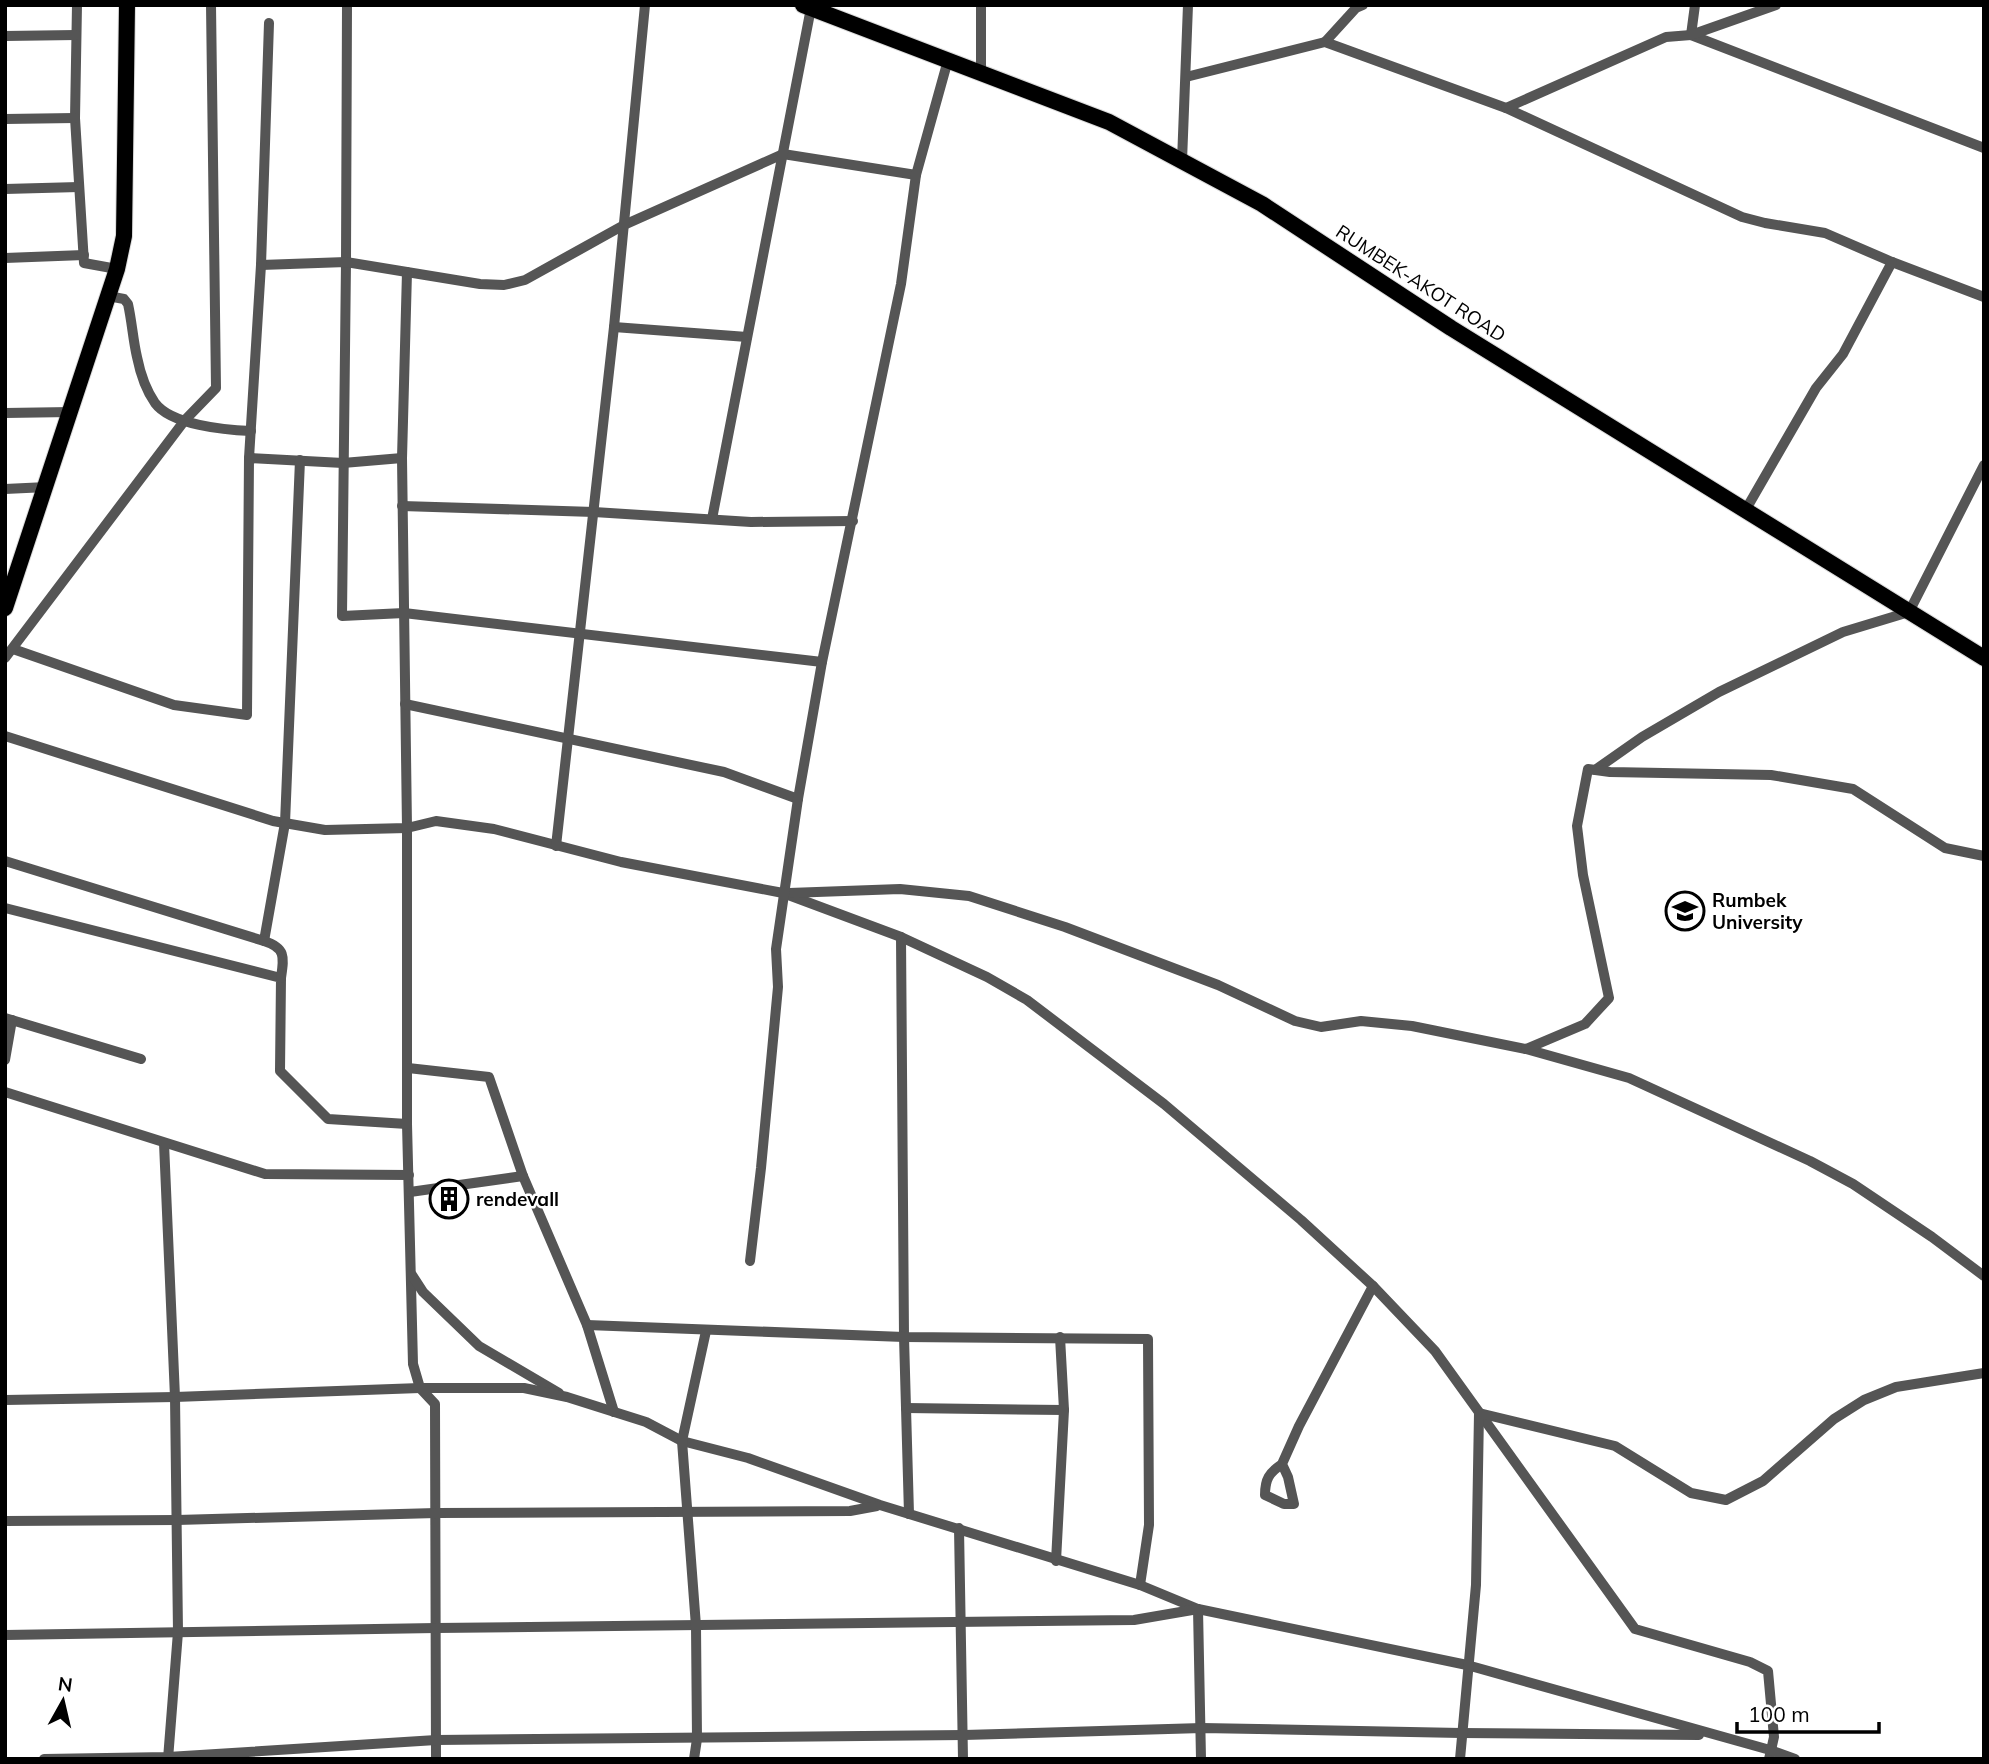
<svg xmlns="http://www.w3.org/2000/svg" width="1989" height="1764" font-family="Mulish,sans-serif">
	<rect width="100%" height="100%" fill="#fff"/>
	<g fill="none" stroke-linecap="round" stroke-linejoin="round">
		<defs>
			<g id="primary">
				<polyline points="803,5 1109,122 1262,204 1451,328 1984,658"/>
				<polyline points="5,608 117,269 124,236 127,5"/>
			</g>
		</defs>
		<use href="#primary" stroke="#dbdbdb" stroke-width="18"/>
		<g stroke="#555" stroke-width="10">
			<polyline points="77,5 75,118 84,263 117,269"/>
			<polyline points="347,5 346,262 342,616 404,613 822,662"/>
			<polyline points="981,5 981,73"/>
			<polyline points="1695,5 1691,35 1984,148"/>
			<polyline points="5,36 76,35"/>
			<polyline points="1325,42 1356,8 1363,5"/>
			<polyline points="1186,77 1325,42 1506,108 1742,217 1765,223 1825,233 1892,262 1984,297"/>
			<polyline points="1506,108 1666,37 1691,35 1776,5"/>
			<polyline points="5,119 75,118"/>
			<polyline points="1182,161 1188,5"/>
			<polyline points="5,189 79,187"/>
			<polyline points="5,258 84,255"/>
			<polyline points="261,265 346,262 480,284 504,285 525,280 624,225 783,154 916,175"/>
			<polyline points="407,272 402,458 407,828 407,1124 413,1364 420,1388 435,1404 436,1759"/>
			<path d="M 108,296 L 124,299 L 128,304 C 132,322 133,340 137,357 C 140,372 146,390 155,403 C 171,425 225,430 251,431"/>
			<polyline points="614,327 747,337"/>
			<polyline points="5,413 71,412"/>
			<polyline points="249,458 343,463 402,458"/>
			<polyline points="5,489 47,487"/>
			<polyline points="402,506 594,512 751,522 853,521"/>
			<polyline points="1745,511 1816,388 1843,354 1892,262"/>
			<polyline points="712,519 811,8"/>
			<polyline points="13,649 174,705 247,715 249,458 261,265 269,23"/>
			<polyline points="5,658 185,420 216,388 211,5"/>
			<polyline points="405,704 724,772 798,799"/>
			<polyline points="5,736 273,821 325,830 407,828 436,821 494,829 621,862 783,893 901,937 987,977 1027,1000 1164,1104 1301,1220 1373,1286 1435,1351 1635,1629 1750,1662 1768,1671 1774,1737 1769,1759"/>
			<polyline points="1595,770 1642,737 1719,692 1843,632 1909,612 1984,465"/>
			<polyline points="556,846 614,327 645,5"/>
			<polyline points="5,861 264,941 285,823 300,460"/>
			<polyline points="789,893 900,889 969,896 1065,927 1218,985 1295,1021 1321,1027 1361,1021 1412,1026 1526,1049 1629,1078 1810,1161 1853,1184 1932,1237 1984,1276"/>
			<polyline points="5,908 281,978 280,1071 328,1119 407,1124"/>
			<polyline points="901,937 904,1337 909,1514"/>
			<path d="M 264,941 C 286,948 284,957 281,978"/>
			<polyline points="5,1018 141,1059"/>
			<polyline points="1526,1049 1585,1024 1609,998 1583,875 1577,826 1588,769 1610,772 1771,775 1853,789 1945,848 1984,856"/>
			<polyline points="5,1060 12,1020"/>
			<polyline points="408,1068 489,1077 523,1176 587,1325 614,1412"/>
			<polyline points="5,1092 265,1174 409,1175"/>
			<polyline points="164,1143 175,1397 178,1632 168,1759"/>
			<polyline points="410,1192 523,1176"/>
			<polyline points="750,1261 761,1168 778,987 776,949 798,799 822,662 901,284 916,175 948,60"/>
			<polyline points="412,1275 423,1292 479,1346 559,1393"/>
			<polyline points="587,1325 904,1337 1148,1339 1149,1525 1140,1585"/>
			<polyline points="5,1400 175,1397 420,1388 524,1388 567,1397 646,1422 682,1441 748,1458 880,1505 1140,1585 1198,1609 1467,1665 1770,1750 1795,1759"/>
			<polyline points="906,1408 1064,1410"/>
			<path d="M 1282,1464 C 1269,1473 1265,1479 1265,1495 L 1284,1504 L 1294,1504 L 1288,1477 L 1282,1464 L 1299,1426 L 1373,1286"/>
			<polyline points="5,1521 177,1520 436,1513 850,1511 877,1506"/>
			<polyline points="959,1528 963,1759"/>
			<polyline points="1056,1561 1064,1410 1060,1337"/>
			<polyline points="5,1635 436,1628 1134,1620 1198,1609 1201,1759"/>
			<polyline points="44,1759 168,1757 436,1740 964,1735 1202,1728 1461,1733 1699,1735"/>
			<polyline points="694,1759 697,1739 696,1626 682,1441 706,1331"/>
			<polyline points="1460,1759 1476,1585 1479,1413 1615,1446 1691,1493 1726,1500 1763,1481 1834,1419 1864,1400 1896,1387 1984,1373"/>
		</g>
		<use href="#primary" stroke="#000" stroke-width="16"/>
	</g>
	<defs>
		<symbol id="university-ring" viewBox="-11 -11 22 22"><circle r="9.5" fill="#fff" stroke="#000" stroke-width="1.5"/><path d="M0-5L7-2L0 1L-7-2ZM-4 1L0 2.5L4 1V4Q0 6-4 4Z" fill="#000"/></symbol>
		<symbol id="building-ring" viewBox="-11 -11 22 22"><circle r="9.5" fill="#fff" stroke="#000" stroke-width="1.5"/><path d="M-4-6H4V6H1V3H-1V6H-4ZM-2.5-4.3h1.7v1.8h-1.7ZM.8-4.3h1.7v1.8H.8ZM-2.5-1h1.7V.8h-1.7ZM.8-1h1.7V.8H.8Z" fill="#000"/></symbol>
	</defs>
	<g fill-rule="evenodd">
		<use href="#university-ring" x="1663" y="889" width="44" height="44"/>
		<use href="#building-ring" x="427" y="1177" width="44" height="44"/>
	</g>
	<g text-anchor="middle" dominant-baseline="central" stroke-width="5" stroke-linejoin="round" paint-order="stroke">
		<g font-size="19" fill="#000" stroke="#fff">
			<text transform="translate(1421 283) rotate(33)">RUMBEK-AKOT ROAD</text>
		</g>
		<g font-size="19" font-weight="bold" fill="#000" stroke="#fff" text-anchor="start">
			<text x="1712" y="900">Rumbek<tspan x="1712" dy="22">University</tspan></text>
			<text x="476" y="1199">rendevall</text>
		</g>
	</g>
	<rect width="1989" height="1764" fill="none" stroke="#000000" stroke-width="14"/>
	<g transform="translate(63 1701) rotate(8)" stroke="#ffffff" stroke-width="5" paint-order="stroke">
	<path d="M0-5L12 26L0 18L-12 26Z" fill="#000000"/>
	<text y="-10" font-size="19" font-weight="bold" text-anchor="middle" fill="#000000">N</text>
	</g>
	<path d="M1737 1722v10h142v-10" fill="none" stroke="#000000" stroke-width="3.5"/>
	<text x="1748" y="1722" font-size="21" fill="#000000" stroke="#ffffff" stroke-width="5" paint-order="stroke">100 m</text>
</svg>
